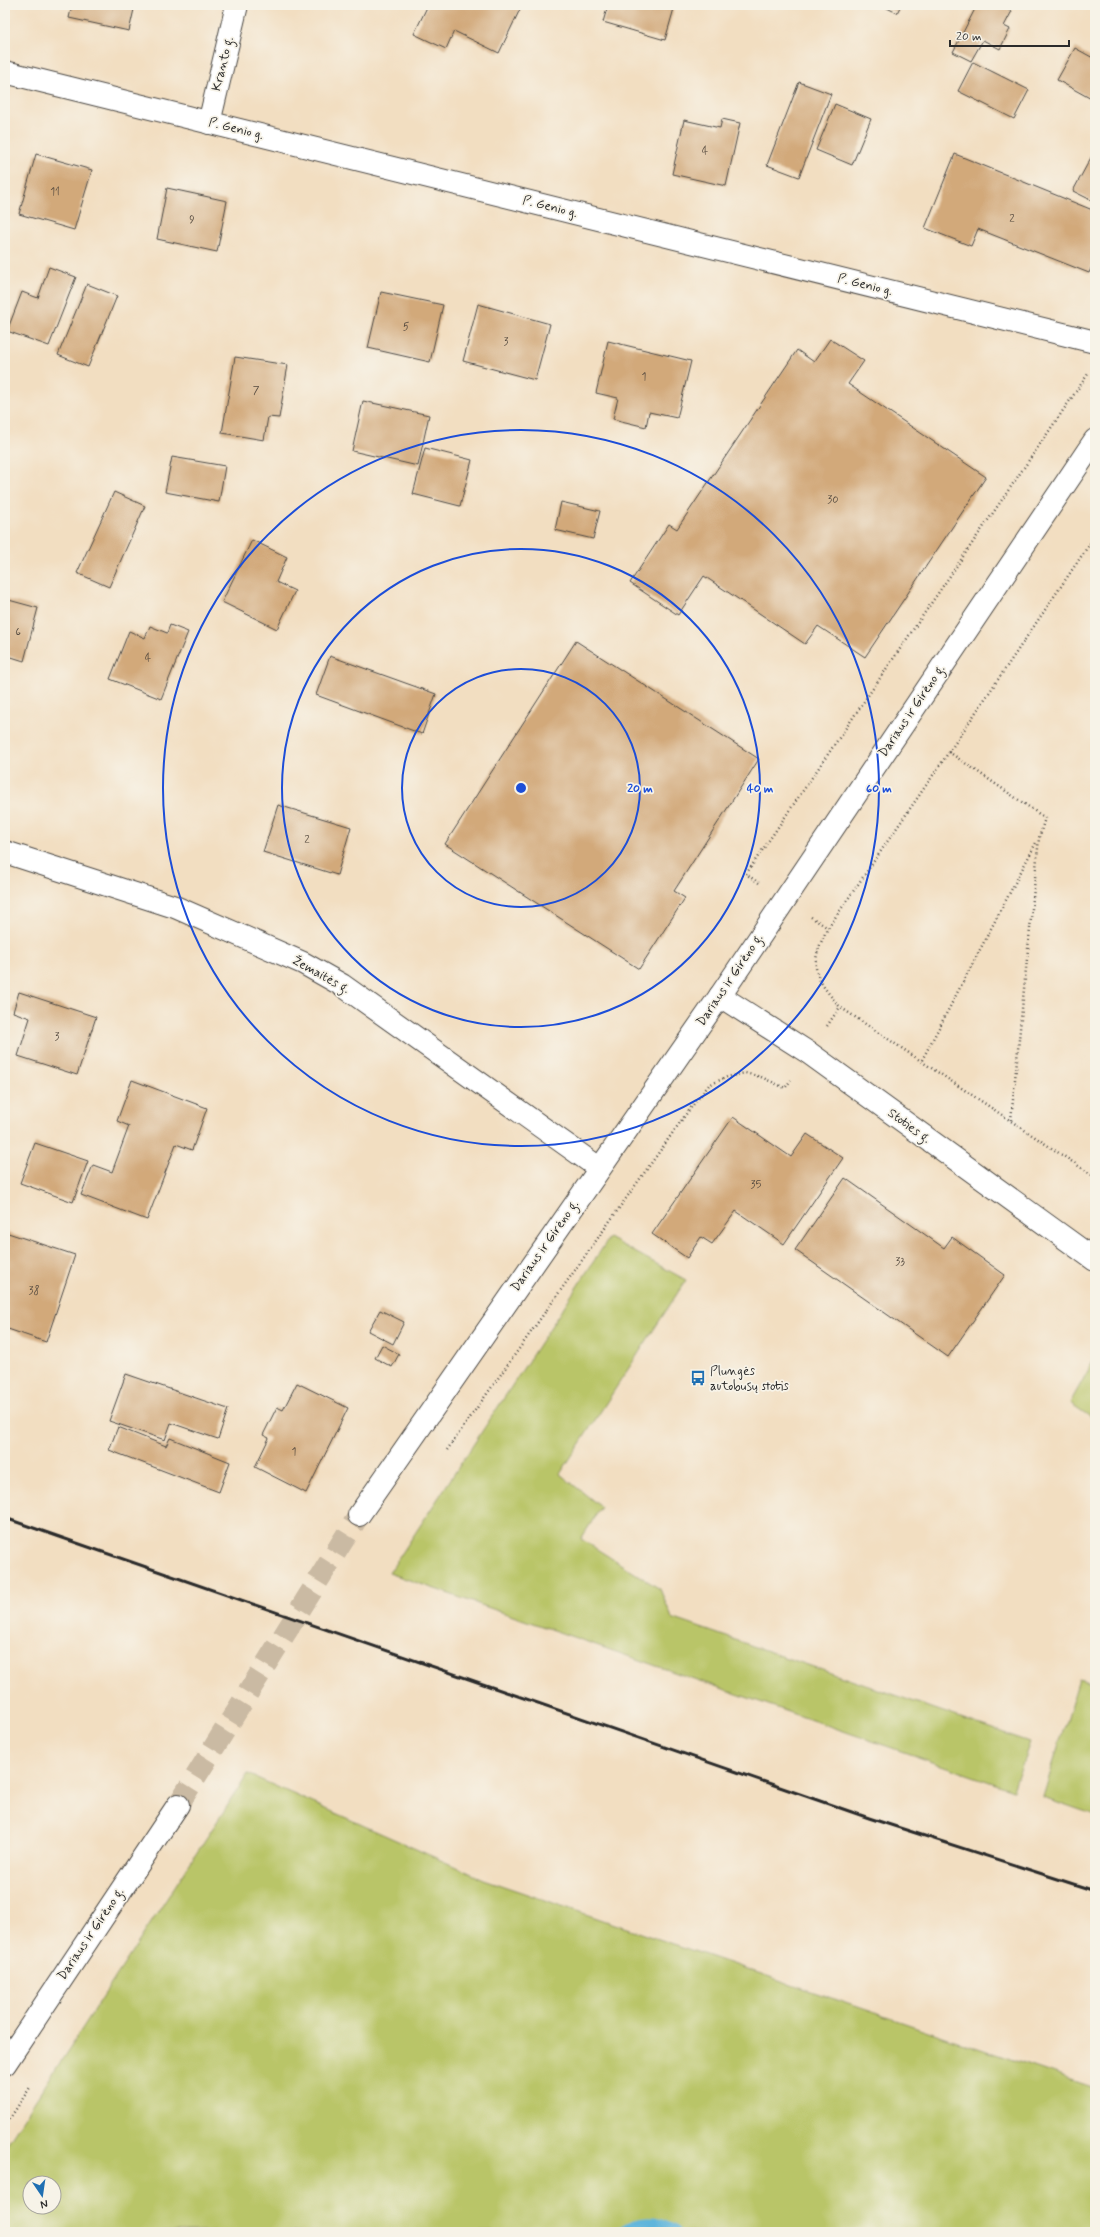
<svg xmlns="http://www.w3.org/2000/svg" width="1100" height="2237" font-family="Mynerve,sans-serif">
	<rect width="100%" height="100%" fill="#f7f3e8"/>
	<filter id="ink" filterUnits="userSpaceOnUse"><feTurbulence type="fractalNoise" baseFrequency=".025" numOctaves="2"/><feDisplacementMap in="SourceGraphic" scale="8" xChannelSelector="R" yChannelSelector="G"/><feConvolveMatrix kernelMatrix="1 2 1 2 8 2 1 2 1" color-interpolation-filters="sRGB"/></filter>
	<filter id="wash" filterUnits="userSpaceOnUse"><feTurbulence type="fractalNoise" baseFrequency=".012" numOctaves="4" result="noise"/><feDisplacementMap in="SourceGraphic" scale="16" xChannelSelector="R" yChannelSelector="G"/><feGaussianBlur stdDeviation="0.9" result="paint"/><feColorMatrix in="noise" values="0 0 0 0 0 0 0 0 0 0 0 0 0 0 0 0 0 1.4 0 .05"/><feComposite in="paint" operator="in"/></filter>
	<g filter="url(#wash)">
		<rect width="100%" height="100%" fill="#f2dec1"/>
		<g fill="#b9c567" stroke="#727849" fill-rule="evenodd">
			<polygon points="609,1238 686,1280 560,1474 601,1507 581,1539 660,1589 672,1618 1030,1742 1013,1790 389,1573"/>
			<polygon points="1095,1358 1095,1420 1070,1403"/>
			<polygon points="1079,1679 1095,1684 1095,1815 1043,1797"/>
			<path d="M 248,1774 L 483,1879 L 1095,2088 L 1095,2232 L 5,2232 L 5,2147 ZM 30,2183 L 54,2183 L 54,2207 L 30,2207 Z"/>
		</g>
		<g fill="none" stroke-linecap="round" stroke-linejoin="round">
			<path stroke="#5fb5db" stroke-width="12" d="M 622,2232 C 640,2219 657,2221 675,2232"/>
		</g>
		<g id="blocks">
			<g fill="#d2a97a">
				<polygon points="72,5 135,5 129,31 69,18"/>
				<polygon points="428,5 522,5 499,53 454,31 446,49 414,34"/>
				<polygon points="608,5 675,5 665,40 603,22"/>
				<polygon points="881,5 901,5 897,13"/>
				<polygon points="977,5 1000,5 1012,11 1004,26 1010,29 1000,49 983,40 971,61 953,52"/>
				<polygon points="1075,48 1095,59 1095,101 1057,80"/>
				<polygon points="973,62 1029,90 1014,119 958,91"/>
				<polygon points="799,82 831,94 799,177 767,165"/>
				<polygon points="835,104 871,119 852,165 816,150"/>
				<polygon points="722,119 740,123 726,186 672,174 684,120 720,128"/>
				<polygon points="1095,150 1095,202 1073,191"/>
				<polygon points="36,154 92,170 74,230 19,214"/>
				<polygon points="955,154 1095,211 1095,259 1089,273 978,229 971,246 925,228"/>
				<polygon points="167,188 227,201 217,252 157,239"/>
				<polygon points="49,267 76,277 49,346 7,331 22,292 38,298"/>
				<polygon points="87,284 117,296 88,367 58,355"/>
				<polygon points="381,292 443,305 430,362 368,348"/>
				<polygon points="478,304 550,324 535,380 463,361"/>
				<polygon points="830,339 864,361 848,384 986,477 865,657 818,626 805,644 704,576 678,615 630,583 669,524 677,529 797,350 814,362"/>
				<polygon points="608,341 691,361 677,418 649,412 646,427 613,419 618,398 596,393"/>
				<polygon points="235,357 288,365 279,418 268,417 264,440 222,433"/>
				<polygon points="363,401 429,415 418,466 352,451"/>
				<polygon points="425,448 472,460 460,506 413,494"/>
				<polygon points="172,457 225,466 219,502 165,492"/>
				<polygon points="114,492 145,506 109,587 77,573"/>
				<polygon points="561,502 600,511 593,539 555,530"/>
				<polygon points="252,540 287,557 276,582 295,591 277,629 222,602"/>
				<polygon points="5,599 38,608 24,661 5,655"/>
				<polygon points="170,625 188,632 161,699 110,679 129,631 145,638 150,626 167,633"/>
				<polygon points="576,641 759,759 674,891 685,898 639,969 445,844"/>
				<polygon points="330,656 436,694 422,734 316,695"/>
				<polygon points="278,805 351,827 337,875 263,852"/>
				<polygon points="19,992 96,1017 77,1075 18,1056 30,1018 13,1012"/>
				<polygon points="132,1080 207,1108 192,1150 176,1144 147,1220 81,1195 93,1165 112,1172 129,1126 117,1121"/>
				<polygon points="733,1117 791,1157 807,1134 843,1158 784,1244 736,1211 712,1244 701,1237 687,1258 652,1234"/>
				<polygon points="35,1143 88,1161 73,1202 20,1183"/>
				<polygon points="845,1178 944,1248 952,1237 1005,1275 948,1357 795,1250"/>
				<polygon points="5,1232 75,1255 46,1342 5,1328"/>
				<polygon points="380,1310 404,1322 393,1344 368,1331"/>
				<polygon points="382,1345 399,1354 392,1367 375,1358"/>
				<polygon points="126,1374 228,1409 218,1439 171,1423 165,1440 109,1421"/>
				<polygon points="297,1383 348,1408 306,1493 255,1467 269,1438 263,1435 277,1407 283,1410"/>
				<polygon points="118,1427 166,1446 170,1438 230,1462 219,1492 109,1450"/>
			</g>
		</g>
	</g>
	<g filter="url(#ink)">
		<use href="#blocks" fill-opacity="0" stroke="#494642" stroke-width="1"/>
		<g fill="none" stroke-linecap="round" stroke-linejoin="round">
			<polyline stroke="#cabaa3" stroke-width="22" stroke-dasharray="22 11" stroke-linecap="butt" points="178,1805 359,1515"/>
			<defs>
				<g id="minor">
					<polyline points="5,72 1095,342"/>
					<polyline points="209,123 237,5"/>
					<polyline points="5,852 175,907 303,963 342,985 599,1168"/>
				</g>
				<g id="major">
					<polyline points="720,996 809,1053 1095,1260"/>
					<polyline points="359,1515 720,996 1095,440"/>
					<polyline points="5,2064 178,1805"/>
				</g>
			</defs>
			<use href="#minor" stroke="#494642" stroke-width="24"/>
			<use href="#major" stroke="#494642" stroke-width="24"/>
			<g stroke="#494642" stroke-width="2.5" stroke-dasharray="1 3" stroke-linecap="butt">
				<path d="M 949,752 L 828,928 C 808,966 813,976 840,1007 L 1095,1177"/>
				<polyline points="759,883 746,874 1088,374"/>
				<polyline points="811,917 828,928"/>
				<polyline points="827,1026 840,1007"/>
				<polyline points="922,1060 1037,841"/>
				<polyline points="1011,1120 1039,838 1045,818 949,752 1095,536"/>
				<polyline points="447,1450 689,1110 709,1085 727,1077 745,1073 761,1077 785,1088 791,1080"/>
				<polyline points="5,2126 31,2086"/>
			</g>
			<use href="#minor" stroke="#fff" stroke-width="22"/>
			<use href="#major" stroke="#fff" stroke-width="22"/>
			<polyline stroke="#2b2b2b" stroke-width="3" points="5,1518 869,1818 1095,1891"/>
		</g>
	</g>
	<g fill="none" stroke="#1d4ed8" stroke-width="2">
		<circle cx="521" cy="788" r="119"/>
		<circle cx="521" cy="788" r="239"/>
		<circle cx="521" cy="788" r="358"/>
	</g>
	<defs>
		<symbol id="bus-bare" viewBox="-9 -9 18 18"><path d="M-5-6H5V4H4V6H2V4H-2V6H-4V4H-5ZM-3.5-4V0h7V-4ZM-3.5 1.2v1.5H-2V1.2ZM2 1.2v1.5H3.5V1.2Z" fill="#1f6fb2" stroke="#f7f3e8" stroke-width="2.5" paint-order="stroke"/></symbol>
	</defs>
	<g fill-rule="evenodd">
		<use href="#bus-bare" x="687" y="1367" width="22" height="22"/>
	</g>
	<g text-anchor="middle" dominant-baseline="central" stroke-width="3.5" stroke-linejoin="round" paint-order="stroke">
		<g font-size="11" fill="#554a3f">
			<text x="705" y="151">4</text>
			<text x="55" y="192">11</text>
			<text x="1012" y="219">2</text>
			<text x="192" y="220">9</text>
			<text x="406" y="327">5</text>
			<text x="506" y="342">3</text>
			<text x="644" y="377">1</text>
			<text x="256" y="391">7</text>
			<text x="833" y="500">30</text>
			<text x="18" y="632">6</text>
			<text x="148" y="658">4</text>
			<text x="307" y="840">2</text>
			<text x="57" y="1037">3</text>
			<text x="756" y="1185">35</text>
			<text x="900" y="1262">33</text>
			<text x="34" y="1291">38</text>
			<text x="294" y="1452">1</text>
		</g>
		<g font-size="13" fill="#2b2b2b" stroke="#f7f3e8">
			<text transform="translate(223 64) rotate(-76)">Kranto g.</text>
			<text transform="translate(236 129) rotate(14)">P. Genio g.</text>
			<text transform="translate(550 207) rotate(14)">P. Genio g.</text>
			<text transform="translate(865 285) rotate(14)">P. Genio g.</text>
			<text transform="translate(912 711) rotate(-56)">Dariaus ir Girėno g.</text>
			<text transform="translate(321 975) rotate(29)">Žemaitės g.</text>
			<text transform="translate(730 980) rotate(-56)">Dariaus ir Girėno g.</text>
			<text transform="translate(909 1126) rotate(36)">Stoties g.</text>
			<text transform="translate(545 1246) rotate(-55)">Dariaus ir Girėno g.</text>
			<text transform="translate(91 1934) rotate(-56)">Dariaus ir Girėno g.</text>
		</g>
		<g font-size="13" fill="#2b2b2b" stroke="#f7f3e8" text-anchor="start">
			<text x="710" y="1371">Plungės<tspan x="710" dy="15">autobusų stotis</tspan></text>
		</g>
	</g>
	<circle cx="521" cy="788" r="6" fill="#1d4ed8" stroke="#f7f3e8" stroke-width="2"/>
	<g font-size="12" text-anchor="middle" font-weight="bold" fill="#1d4ed8" stroke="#f7f3e8" stroke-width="3.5" stroke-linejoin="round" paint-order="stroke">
		<text x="640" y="792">20 m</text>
		<text x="760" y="792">40 m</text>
		<text x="879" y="792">60 m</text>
	</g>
	<rect width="1100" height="2237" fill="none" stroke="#f7f3e8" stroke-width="20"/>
	<g transform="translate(42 2195) rotate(167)"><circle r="19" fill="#f7f3e8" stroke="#a5a39c"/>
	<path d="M0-3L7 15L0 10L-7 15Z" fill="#1f6fb2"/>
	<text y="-6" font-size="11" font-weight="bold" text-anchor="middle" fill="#2b2b2b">N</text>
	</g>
	<path d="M950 40v6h119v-6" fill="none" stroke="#2b2b2b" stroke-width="2"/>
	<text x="956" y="40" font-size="12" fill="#2b2b2b" stroke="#f7f3e8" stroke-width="3" paint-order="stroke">20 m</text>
</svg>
